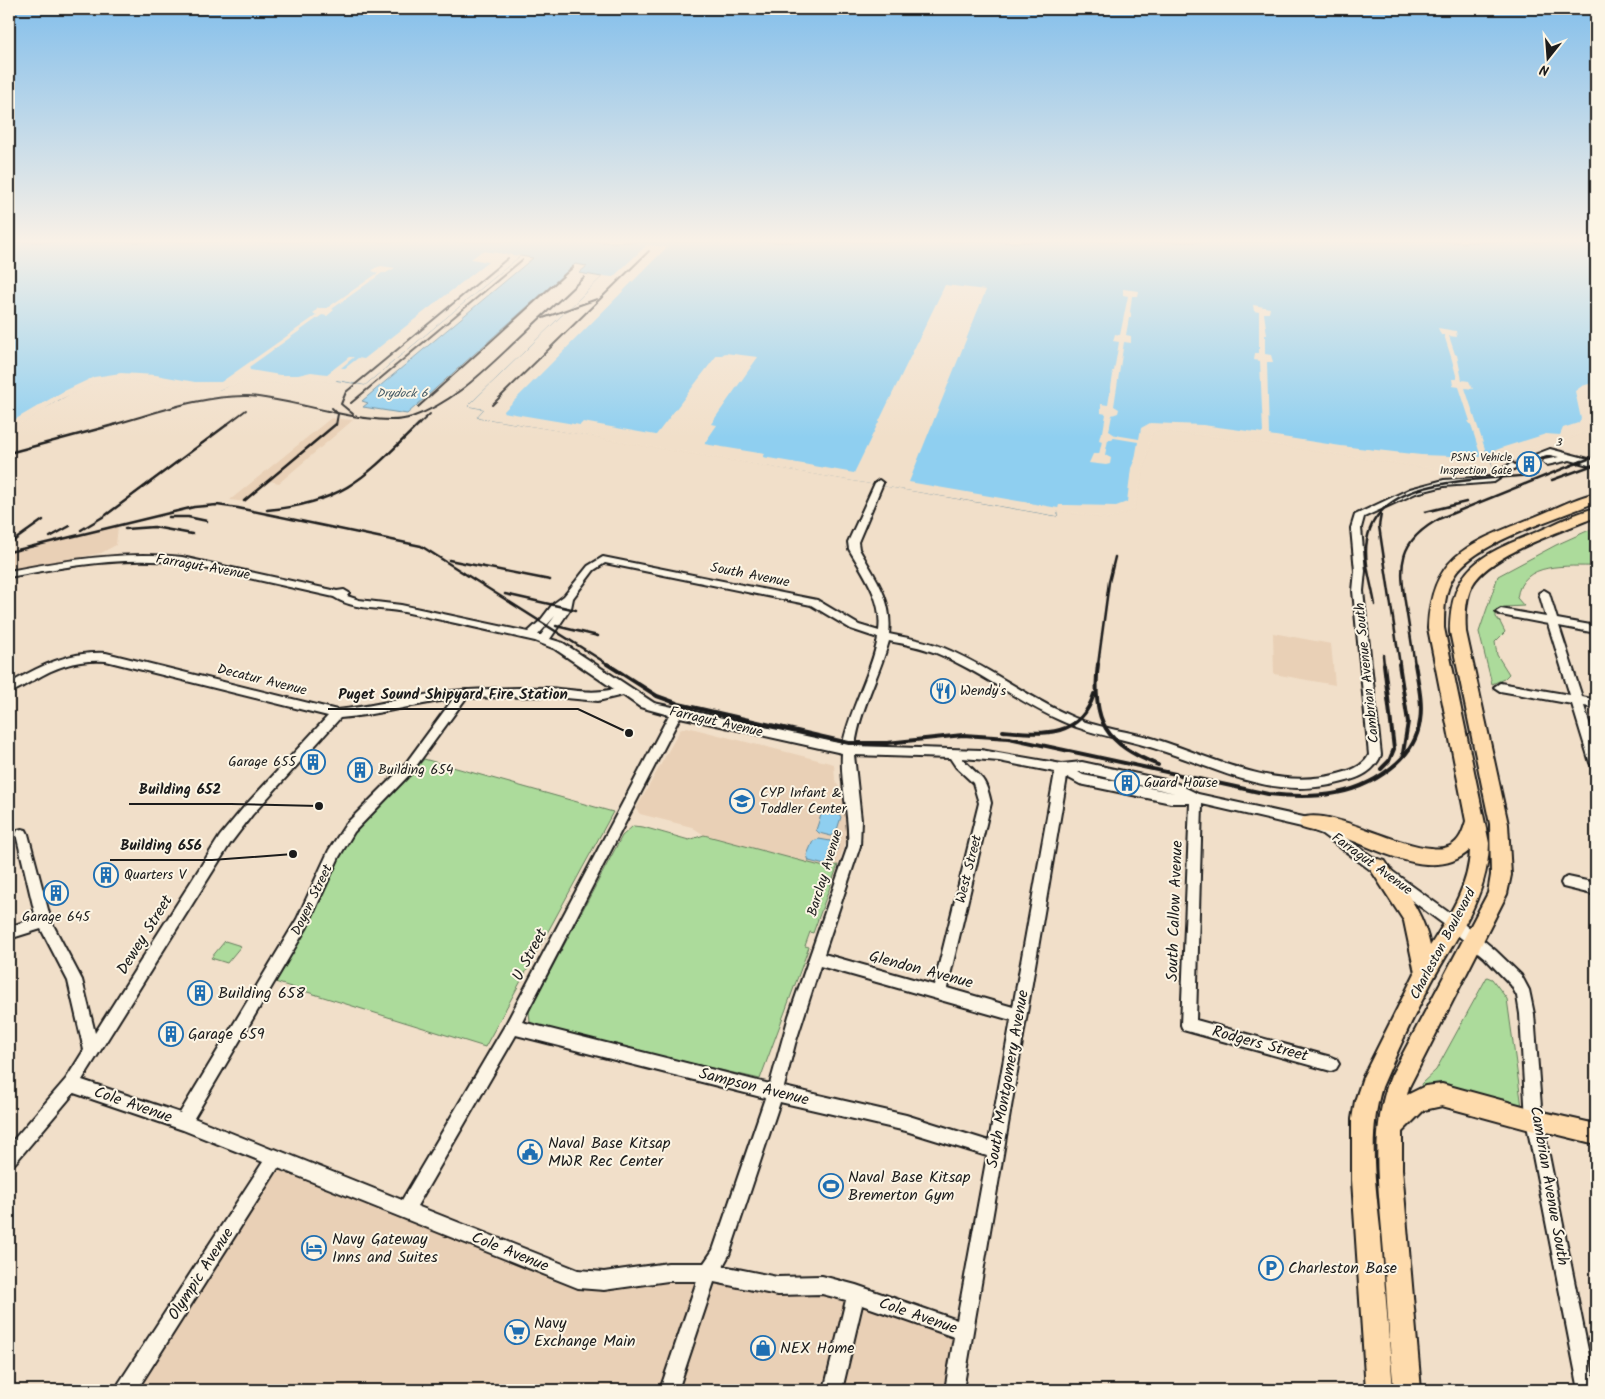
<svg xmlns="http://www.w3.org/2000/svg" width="1605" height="1399" font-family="Kalam,sans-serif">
	<rect width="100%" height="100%" fill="#f1dfc9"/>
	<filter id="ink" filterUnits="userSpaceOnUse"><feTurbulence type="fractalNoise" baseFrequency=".02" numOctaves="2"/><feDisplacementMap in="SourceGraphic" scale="10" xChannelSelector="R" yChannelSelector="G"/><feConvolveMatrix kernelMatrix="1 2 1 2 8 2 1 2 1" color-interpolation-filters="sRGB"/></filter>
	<g filter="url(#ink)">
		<g fill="#e9d0b6">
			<polygon points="331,418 353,420 279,483 270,481 245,502 230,500"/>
			<polygon points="118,526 116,545 101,553 9,571 9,553"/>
			<polygon points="1273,633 1331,644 1335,685 1274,674"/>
			<polygon points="687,727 834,764 835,780 842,793 848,819 847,835 838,865 824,867 704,835 692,827 640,814 636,809 680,730"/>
			<polygon points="275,1157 557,1271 671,1273 822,1285 965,1332 954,1390 126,1390"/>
		</g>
		<g fill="#acdb9b" stroke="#647c5c">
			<path d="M 1596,527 L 1596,566 C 1568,567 1522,560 1517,598 L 1524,606 L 1504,607 L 1496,610 L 1496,617 L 1500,622 L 1505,632 L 1495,642 L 1497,655 L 1509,674 L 1504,679 L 1492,684 L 1479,632 L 1498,576 L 1556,545 Z"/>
			<polygon points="424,759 613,812 485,1047 275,982 312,918 344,849 361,824 408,778"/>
			<polygon points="633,826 643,827 689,840 704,835 824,867 838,865 813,933 810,932 805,946 809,947 806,955 760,1079 543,1029 530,1022 529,1011 622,836"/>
			<polygon points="225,941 241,946 227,963 211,958"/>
			<polygon points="1487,977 1492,979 1507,999 1522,1107 1422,1088 1421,1084 1436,1070"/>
		</g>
		<g fill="#8fcff0" stroke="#61879b">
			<polygon points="9,242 1596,242 1596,391 1585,394 1585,430 1495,454 1490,459 1493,469 1154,427 1149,433 1132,508 1058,508 1057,516 638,443 477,417 484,409 468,406 602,277 579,273 587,266 575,264 407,414 363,407 368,403 362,401 533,258 520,256 365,385 315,377 242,380 220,389 123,376 89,383 9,428"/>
			<polygon points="826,811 839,814 841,817 836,833 831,836 819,833 816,830 822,812"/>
			<polygon points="819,839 836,842 838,846 832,864 825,865 809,861 807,855 813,841"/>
		</g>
		<g fill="#f1dfc9">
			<polygon points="647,245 667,247 503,412 580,425 583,422 656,435 717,355 722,355 725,353 758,357 711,424 717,425 704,444 765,454 763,457 854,473 945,285 986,290 909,482 1058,508 1059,505 1067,505 1116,506 1127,502 1131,468 1135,459 1138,442 1114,438 1108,440 1105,455 1111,458 1110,464 1106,465 1089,463 1093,454 1099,454 1102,441 1099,440 1101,432 1103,432 1106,414 1101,413 1101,404 1108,405 1113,375 1112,371 1114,371 1119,342 1113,341 1115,334 1120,335 1128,296 1123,295 1123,289 1139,291 1138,296 1132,296 1130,312 1131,313 1131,318 1129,318 1126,335 1131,336 1131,343 1124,342 1114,406 1119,409 1118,413 1112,415 1109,431 1115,435 1139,439 1141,428 1150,423 1203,425 1263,433 1260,361 1254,360 1255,353 1259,353 1259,312 1254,311 1253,305 1270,308 1269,313 1264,313 1267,335 1265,335 1265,354 1271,355 1273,362 1267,362 1269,435 1341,446 1421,455 1481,457 1471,425 1468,421 1470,421 1459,387 1453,386 1452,379 1457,379 1452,360 1444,335 1441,335 1438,328 1456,331 1457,337 1449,336 1455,354 1457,355 1462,380 1469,381 1473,389 1465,388 1488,458 1490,459 1491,452 1504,447 1546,434 1560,435 1563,428 1578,423 1581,419 1575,391 1582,386 1596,382 1596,394 1588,396 1593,424 1586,432 1553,444 1493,457 1490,459 1493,469 1491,469 1492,471 1483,468 1472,470 1435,469 1242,440 1155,430 1152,434 1134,509 1111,519 1060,511 1058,511 1057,516 477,417 484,409 468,406 603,276 613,277"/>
			<polygon points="482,251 520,256 365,385 337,380 334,382 315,379 286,383 242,382 215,391 119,378 90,385 59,400 9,431 9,423 62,392 94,377 121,373 156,375 195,382 221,382 317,315 313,314 318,308 327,308 378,273 372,271 375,268 381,266 395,268 386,273 382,273 332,309 334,310 327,316 322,315 249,367 250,370 280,375 298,375 311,372 327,374 349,357 354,357 341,368 345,368 358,358 364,359 488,262 471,259"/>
		</g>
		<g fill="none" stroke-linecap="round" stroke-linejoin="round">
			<polyline stroke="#c6b8a6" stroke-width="9" stroke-dasharray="9 5" stroke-linecap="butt" points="1512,466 1542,459"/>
			<defs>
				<g id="minor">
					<polygon points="1550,449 1596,461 1596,467 1570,460 1547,465 1543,462 1544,460 1559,457 1550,455 1536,459 1532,456"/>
					<path d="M 1512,463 L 1516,466 L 1515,468 L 1494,482 L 1444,486 L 1416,493 L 1364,517 L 1361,528 L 1365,571 L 1363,591 L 1381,755 C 1374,772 1360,778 1343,782 C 1268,802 1218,767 1150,747 C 1122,738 1093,735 1066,723 C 1021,704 982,672 936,653 C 921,647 905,644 889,641 C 879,676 860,709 855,746 L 981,750 L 1062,764 L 1082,762 L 1174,782 L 1198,794 L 1308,818 L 1330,826 L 1459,920 L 1495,950 L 1521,975 L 1529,990 L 1534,1014 L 1542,1120 L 1596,1390 L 1579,1390 L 1526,1120 L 1520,1014 L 1517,996 L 1511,985 L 1485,958 L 1449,928 L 1322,834 L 1306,828 L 1202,804 L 1196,1020 L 1331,1057 L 1336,1059 L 1339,1064 L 1336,1069 L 1331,1071 L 1183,1030 L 1181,1025 L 1190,803 L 1171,803 L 1080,784 L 1067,777 L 963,1390 L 945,1390 L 954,1337 L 862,1305 L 842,1390 L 824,1390 L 846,1300 L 822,1294 L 777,1295 L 714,1282 L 678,1390 L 660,1390 L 697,1281 L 668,1281 L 604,1290 L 578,1288 L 278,1168 L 137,1390 L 117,1390 L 119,1383 L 263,1162 L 183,1130 L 74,1093 L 15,1163 L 9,1165 L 9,1145 L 66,1079 L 84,1050 L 68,981 L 41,929 L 9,939 L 9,927 L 36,918 L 16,834 L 18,830 L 22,829 L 26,830 L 28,834 L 51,921 L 82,980 L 95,1033 L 220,836 L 244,807 L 328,716 L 106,661 C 79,659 57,666 34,680 C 26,684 18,690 9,693 L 9,684 C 40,666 69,651 106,653 L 337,710 C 380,706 422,692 466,690 C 492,689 520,687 546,688 C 570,689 591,695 614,689 L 555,649 L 535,641 C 491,631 448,621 404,612 C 380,607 356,611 334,597 L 182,563 C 123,556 67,566 9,577 L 9,571 C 67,560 123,551 182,557 L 337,591 L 344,590 L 349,593 L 347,596 L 359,600 L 401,605 L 528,632 L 540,621 L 553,604 L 564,596 L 588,566 L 603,557 L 817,600 L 859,625 L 879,631 C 883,600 864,575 849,549 L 848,542 L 875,483 L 879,480 L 883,483 L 858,542 L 859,549 C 875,577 893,600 889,634 C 908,638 927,641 944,648 C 990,667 1029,699 1075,718 C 1101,729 1129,731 1155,739 C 1216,758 1273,791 1338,774 C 1350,771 1363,767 1369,755 L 1353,591 L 1355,571 L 1351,528 L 1355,515 L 1410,489 L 1444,480 L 1489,477 ZM 605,563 L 811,605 L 851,629 L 878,638 C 871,675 850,708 843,744 L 654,703 L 563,643 L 550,639 L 571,608 L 573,598 L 594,570 ZM 555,616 L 541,635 L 538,635 ZM 623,695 L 640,707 L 669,715 L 507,1022 L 402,1200 L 275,1149 L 273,1150 L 194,1118 L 307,927 L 339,857 L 354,832 L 411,773 L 466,698 L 545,696 L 598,701 ZM 453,699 L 403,767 L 346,824 L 329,850 L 297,919 L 180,1113 L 82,1080 L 230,844 L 252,815 L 340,718 C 378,715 415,704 453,699 ZM 680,717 L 842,753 C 840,784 850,815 848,846 L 789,1016 L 770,1084 L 522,1022 ZM 854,755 L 950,758 L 956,767 L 973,783 L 979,803 L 934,985 L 824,954 L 860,846 L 861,820 ZM 962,758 L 999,761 L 1055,772 L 1013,1007 L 947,988 L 991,803 C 985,774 979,778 962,758 ZM 1078,772 L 1082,772 L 1175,793 L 1083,775 ZM 820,966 L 1011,1020 L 989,1141 L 906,1115 L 784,1087 L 795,1044 ZM 516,1035 L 765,1098 L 713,1250 L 704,1263 L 668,1263 L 604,1272 L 578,1270 L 417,1206 ZM 780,1102 L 906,1131 L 987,1156 L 957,1320 L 856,1285 L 822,1276 L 777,1277 L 723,1266 L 729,1255 Z"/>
					<polygon points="1544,590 1549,593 1557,619 1596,626 1596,633 1559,626 1582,697 1596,700 1596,708 1584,706 1596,745 1596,768 1592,766 1590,763 1572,704 1500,691 1494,687 1500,683 1570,695 1548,624 1501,615 1496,612 1501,609 1546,617 1539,593"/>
					<polygon points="1568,877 1596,883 1596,895 1563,887 1561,883 1563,879"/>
				</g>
				<polygon id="major" points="1534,1110 1596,1124 1596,1144 1527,1127 1524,1120 1527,1113"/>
				<g id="highway">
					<path d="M 1596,493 L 1596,502 C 1559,518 1475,542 1454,576 C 1444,592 1444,610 1444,628 L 1489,843 C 1488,899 1456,936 1431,983 C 1413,1017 1397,1052 1382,1087 C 1367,1136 1376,1188 1381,1238 C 1385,1289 1389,1339 1393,1390 L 1366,1390 L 1352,1180 L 1352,1119 L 1355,1101 L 1363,1077 L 1415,973 L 1404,921 L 1369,867 L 1371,861 L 1378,859 L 1385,861 C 1404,889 1424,913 1430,946 C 1449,916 1469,887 1470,850 C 1435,883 1380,850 1343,837 C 1330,832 1315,833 1302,828 L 1299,823 L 1302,818 C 1331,808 1395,846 1431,848 C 1437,849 1444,849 1450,846 C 1460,841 1463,831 1466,821 L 1428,628 C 1431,554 1471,543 1532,518 C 1553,510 1574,498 1596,493 Z"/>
					<path d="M 1596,508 L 1596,517 C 1564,530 1491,554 1473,584 C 1465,598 1465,616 1466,632 L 1508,824 L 1511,875 L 1507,894 L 1409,1087 L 1407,1095 L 1425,1086 L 1442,1084 L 1534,1109 L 1542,1112 L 1545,1120 L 1542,1128 L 1534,1131 L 1442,1106 L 1424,1110 L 1402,1132 L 1402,1169 L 1421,1390 L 1394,1390 C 1389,1345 1387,1299 1384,1253 C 1380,1196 1368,1131 1391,1076 L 1488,893 L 1491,875 L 1490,824 L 1450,632 C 1450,565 1484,554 1539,531 C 1557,523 1576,513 1596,508 Z"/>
				</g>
			</defs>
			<use href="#minor" stroke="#1c1c1c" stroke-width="4"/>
			<use href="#major" stroke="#1c1c1c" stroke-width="4"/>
			<use href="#highway" stroke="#1c1c1c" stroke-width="4"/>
			<use href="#minor" fill="#fcf5e5" fill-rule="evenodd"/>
			<use href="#major" fill="#fedbac" fill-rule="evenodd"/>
			<use href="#highway" fill="#fedbac" fill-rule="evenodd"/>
			<g stroke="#1c1c1c" stroke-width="2">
				<polyline points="543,318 597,299"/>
				<polyline points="351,403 522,260"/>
				<polyline points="492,405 649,251"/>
				<polyline points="418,407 573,267"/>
				<polyline points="332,408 338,414 336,425"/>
				<polyline points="353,414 341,404 346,392 508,258"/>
				<path d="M 112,425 C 156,413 202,395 248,396 C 292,398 376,430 412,417 C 453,403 484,371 515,342 C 538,320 561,299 584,277"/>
				<polyline points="226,425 246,410"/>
				<polyline points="418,425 430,414"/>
			</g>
			<g stroke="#1c1c1c" stroke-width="2.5">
				<polyline points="9,453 117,424"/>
				<polyline points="1575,464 1596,456"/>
				<polyline points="1552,480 1596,464"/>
				<polyline points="244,501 336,424"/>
				<path d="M 267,510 C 345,503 367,475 419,424"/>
				<polyline points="1425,512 1466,502"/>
				<polyline points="1381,514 1379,526 1400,665"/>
				<polyline points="169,517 188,517 207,521"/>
				<polyline points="125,529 154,527 192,534"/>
				<polyline points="81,530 106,515 228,424"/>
				<polyline points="50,537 70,526"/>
				<polyline points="9,544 43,520"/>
				<polyline points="9,552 194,507 217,505 238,508 421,546 609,665"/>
				<polyline points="449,560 550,580"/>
				<polyline points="505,594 576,610"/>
				<path d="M 1375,605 C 1372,585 1363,561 1367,540 C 1379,473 1485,482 1537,474"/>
				<polyline points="556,626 598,636"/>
				<polyline points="1383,655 1384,665"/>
				<polyline points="1098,665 1109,582 1115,557"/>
				<path d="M 1415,665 C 1412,646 1409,627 1406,608 C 1399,565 1397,541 1441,518 L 1582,461"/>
			</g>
			<g stroke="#1c1c1c" stroke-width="4">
				<path d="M 607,664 L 657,696 L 679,704 L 849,743 L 887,743 L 963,735 L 1009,738 L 1268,794 C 1316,799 1359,797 1397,763 C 1409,752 1418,737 1420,721 C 1423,702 1418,683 1415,664"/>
				<path d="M 1098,664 C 1091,722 1106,744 1158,765"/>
				<polyline points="1399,664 1408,722 1403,753"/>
				<path d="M 1003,731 C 1042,734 1080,739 1094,694"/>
				<polyline points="1381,769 1389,761 1394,749 1384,664"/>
			</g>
		</g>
	</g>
	<linearGradient id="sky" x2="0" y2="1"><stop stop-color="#84bfeb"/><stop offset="0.55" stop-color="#f9f1e7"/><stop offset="1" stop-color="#f9f1e7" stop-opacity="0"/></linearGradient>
	<rect width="1605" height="438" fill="url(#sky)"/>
	<defs>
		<symbol id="building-ring" viewBox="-11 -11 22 22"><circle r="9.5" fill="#fcf5e5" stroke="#1f6fb2" stroke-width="1.5"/><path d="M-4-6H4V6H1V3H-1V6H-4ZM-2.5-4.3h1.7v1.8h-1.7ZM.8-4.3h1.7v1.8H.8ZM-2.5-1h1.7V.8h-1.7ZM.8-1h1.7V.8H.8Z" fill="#1f6fb2"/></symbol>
		<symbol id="restaurant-ring" viewBox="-11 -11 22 22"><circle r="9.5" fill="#fcf5e5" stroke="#1f6fb2" stroke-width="1.5"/><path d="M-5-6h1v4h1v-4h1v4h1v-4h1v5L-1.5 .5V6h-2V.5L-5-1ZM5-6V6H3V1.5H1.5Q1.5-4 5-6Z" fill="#1f6fb2"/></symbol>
		<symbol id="school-ring" viewBox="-11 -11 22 22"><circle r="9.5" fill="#fcf5e5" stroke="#1f6fb2" stroke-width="1.5"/><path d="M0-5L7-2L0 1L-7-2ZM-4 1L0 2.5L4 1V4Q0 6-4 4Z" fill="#1f6fb2"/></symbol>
		<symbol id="civic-ring" viewBox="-11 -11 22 22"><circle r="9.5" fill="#fcf5e5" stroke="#1f6fb2" stroke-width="1.5"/><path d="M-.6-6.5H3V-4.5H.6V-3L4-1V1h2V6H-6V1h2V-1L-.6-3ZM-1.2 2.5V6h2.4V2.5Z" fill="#1f6fb2"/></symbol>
		<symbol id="stadium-ring" viewBox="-11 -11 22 22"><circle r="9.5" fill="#fcf5e5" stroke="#1f6fb2" stroke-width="1.5"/><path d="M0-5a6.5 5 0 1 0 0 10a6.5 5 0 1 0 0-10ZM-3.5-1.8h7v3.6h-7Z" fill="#1f6fb2"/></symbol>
		<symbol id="hotel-ring" viewBox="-11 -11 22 22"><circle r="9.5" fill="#fcf5e5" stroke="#1f6fb2" stroke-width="1.5"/><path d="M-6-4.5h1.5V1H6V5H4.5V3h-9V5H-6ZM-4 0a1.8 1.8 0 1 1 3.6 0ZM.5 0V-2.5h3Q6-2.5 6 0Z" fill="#1f6fb2"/></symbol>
		<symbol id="parking-ring" viewBox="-11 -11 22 22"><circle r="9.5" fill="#fcf5e5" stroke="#1f6fb2" stroke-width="1.5"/><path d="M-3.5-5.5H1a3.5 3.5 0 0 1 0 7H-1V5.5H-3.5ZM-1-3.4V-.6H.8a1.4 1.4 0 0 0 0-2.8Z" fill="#1f6fb2"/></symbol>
		<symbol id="supermarket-ring" viewBox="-11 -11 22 22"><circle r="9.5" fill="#fcf5e5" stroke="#1f6fb2" stroke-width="1.5"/><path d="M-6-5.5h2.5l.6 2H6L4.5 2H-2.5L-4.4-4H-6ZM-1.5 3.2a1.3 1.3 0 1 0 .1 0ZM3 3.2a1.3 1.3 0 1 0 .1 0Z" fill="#1f6fb2"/></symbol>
		<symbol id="shop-ring" viewBox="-11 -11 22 22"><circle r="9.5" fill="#fcf5e5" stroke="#1f6fb2" stroke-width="1.5"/><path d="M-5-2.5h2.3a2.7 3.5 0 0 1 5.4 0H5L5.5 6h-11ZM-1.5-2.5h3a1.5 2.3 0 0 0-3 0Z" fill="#1f6fb2"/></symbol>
	</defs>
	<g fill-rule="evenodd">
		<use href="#building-ring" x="1515" y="450" width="28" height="28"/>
		<use href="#restaurant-ring" x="929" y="677" width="28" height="28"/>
		<use href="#building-ring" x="299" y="748" width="28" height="28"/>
		<use href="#building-ring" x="346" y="756" width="28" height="28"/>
		<use href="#building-ring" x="1113" y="769" width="28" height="28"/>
		<use href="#school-ring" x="728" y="787" width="28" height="28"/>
		<use href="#building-ring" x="92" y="861" width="28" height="28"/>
		<use href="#building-ring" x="42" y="879" width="28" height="28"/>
		<use href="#building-ring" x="186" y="979" width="28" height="28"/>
		<use href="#building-ring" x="157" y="1020" width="28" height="28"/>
		<use href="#civic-ring" x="516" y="1138" width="28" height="28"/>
		<use href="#stadium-ring" x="817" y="1172" width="28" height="28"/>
		<use href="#hotel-ring" x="300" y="1234" width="28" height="28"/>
		<use href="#parking-ring" x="1257" y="1254" width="28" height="28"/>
		<use href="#supermarket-ring" x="503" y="1318" width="28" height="28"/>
		<use href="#shop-ring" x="749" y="1334" width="28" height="28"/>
	</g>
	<g text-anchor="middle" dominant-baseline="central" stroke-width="4" stroke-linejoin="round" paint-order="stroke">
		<g font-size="11" fill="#1c1c1c" stroke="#fcf5e5">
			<text transform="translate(1559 443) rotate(9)">3</text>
		</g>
		<g font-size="11" fill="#1c1c1c" stroke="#fcf5e5" text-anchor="end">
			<text x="1512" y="458">PSNS Vehicle<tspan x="1512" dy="13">Inspection Gate</tspan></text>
		</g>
		<g font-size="12" font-style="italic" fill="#445b66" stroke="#fcf5e5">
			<text x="402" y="393">Drydock 6</text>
		</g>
		<g font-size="14" fill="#1c1c1c" stroke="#fcf5e5">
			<text transform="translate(203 567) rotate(10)">Farragut Avenue</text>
			<text transform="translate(750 575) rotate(11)">South Avenue</text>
			<text transform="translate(1367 673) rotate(-96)">Cambrian Avenue South</text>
			<text transform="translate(262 680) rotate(14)">Decatur Avenue</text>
			<text transform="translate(716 722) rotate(13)">Farragut Avenue</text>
			<text transform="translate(1372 864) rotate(36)">Farragut Avenue</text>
			<text transform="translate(969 869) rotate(-76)">West Street</text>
			<text transform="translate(825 873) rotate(-73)">Barclay Avenue</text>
			<text transform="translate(312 900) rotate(-64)">Doyen Street</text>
			<text transform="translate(1443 944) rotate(-62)">Charleston Boulevard</text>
		</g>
		<g font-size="14" fill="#1c1c1c" stroke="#fcf5e5" text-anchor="start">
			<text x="960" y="691">Wendy's</text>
			<text x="296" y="762" text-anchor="end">Garage 655</text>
			<text x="378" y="770">Building 654</text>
			<text x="1144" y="783">Guard House</text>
			<text x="760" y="793">CYP Infant &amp;<tspan x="760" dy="16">Toddler Center</tspan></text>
			<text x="124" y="875">Quarters V</text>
			<text x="56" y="917" text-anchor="middle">Garage 645</text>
		</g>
		<g font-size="16" fill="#1c1c1c" stroke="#fcf5e5">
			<text transform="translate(1175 911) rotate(-88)">South Callow Avenue</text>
			<text transform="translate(145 935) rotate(-58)">Dewey Street</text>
			<text transform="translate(530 955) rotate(-62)">U Street</text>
			<text transform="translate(921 970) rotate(15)">Glendon Avenue</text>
			<text transform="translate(1260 1044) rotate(15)">Rodgers Street</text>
			<text transform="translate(1008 1079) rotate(-80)">South Montgomery Avenue</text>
			<text transform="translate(754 1087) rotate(14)">Sampson Avenue</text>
			<text transform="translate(133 1105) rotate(19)">Cole Avenue</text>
			<text transform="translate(1549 1186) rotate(80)">Cambrian Avenue South</text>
			<text transform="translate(510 1252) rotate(22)">Cole Avenue</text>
			<text transform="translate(201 1274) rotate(-57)">Olympic Avenue</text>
			<text transform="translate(918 1316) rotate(19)">Cole Avenue</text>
		</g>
		<g font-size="16" fill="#1c1c1c" stroke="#fcf5e5" text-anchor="start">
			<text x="218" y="993">Building 658</text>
			<text x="188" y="1034">Garage 659</text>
			<text x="548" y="1143">Naval Base Kitsap<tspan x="548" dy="18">MWR Rec Center</tspan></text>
			<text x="848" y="1177">Naval Base Kitsap<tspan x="848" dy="18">Bremerton Gym</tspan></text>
			<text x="332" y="1239">Navy Gateway<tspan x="332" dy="18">Inns and Suites</tspan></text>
			<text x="1288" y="1268">Charleston Base</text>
			<text x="534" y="1323">Navy<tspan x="534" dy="18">Exchange Main</tspan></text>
			<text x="780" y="1348">NEX Home</text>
		</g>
	</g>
	<path fill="none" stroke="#1c1c1c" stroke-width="2" d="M629 733L578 709H328M319 806L231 804H129M293 854L212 860H110"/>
	<g fill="#1c1c1c" stroke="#fcf5e5" stroke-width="2">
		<circle cx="629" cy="733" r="5"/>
		<circle cx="319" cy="806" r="5"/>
		<circle cx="293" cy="854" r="5"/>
	</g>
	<g font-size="15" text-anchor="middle" font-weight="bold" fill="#1c1c1c" stroke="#fcf5e5" stroke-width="4" stroke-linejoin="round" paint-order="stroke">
		<text x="453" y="699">Puget Sound Shipyard Fire Station</text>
		<text x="180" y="794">Building 652</text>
		<text x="161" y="850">Building 656</text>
	</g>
	<rect width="1605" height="1399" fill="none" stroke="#fcf5e5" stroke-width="30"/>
	<rect x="15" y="15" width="1575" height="1369" fill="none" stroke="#1c1c1c" stroke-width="2" filter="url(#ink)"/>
	<g transform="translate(1548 58) rotate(197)" stroke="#fcf5e5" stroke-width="4" paint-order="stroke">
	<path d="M0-4L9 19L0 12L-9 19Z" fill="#1c1c1c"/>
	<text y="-8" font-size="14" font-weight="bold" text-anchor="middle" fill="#1c1c1c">N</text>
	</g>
</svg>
